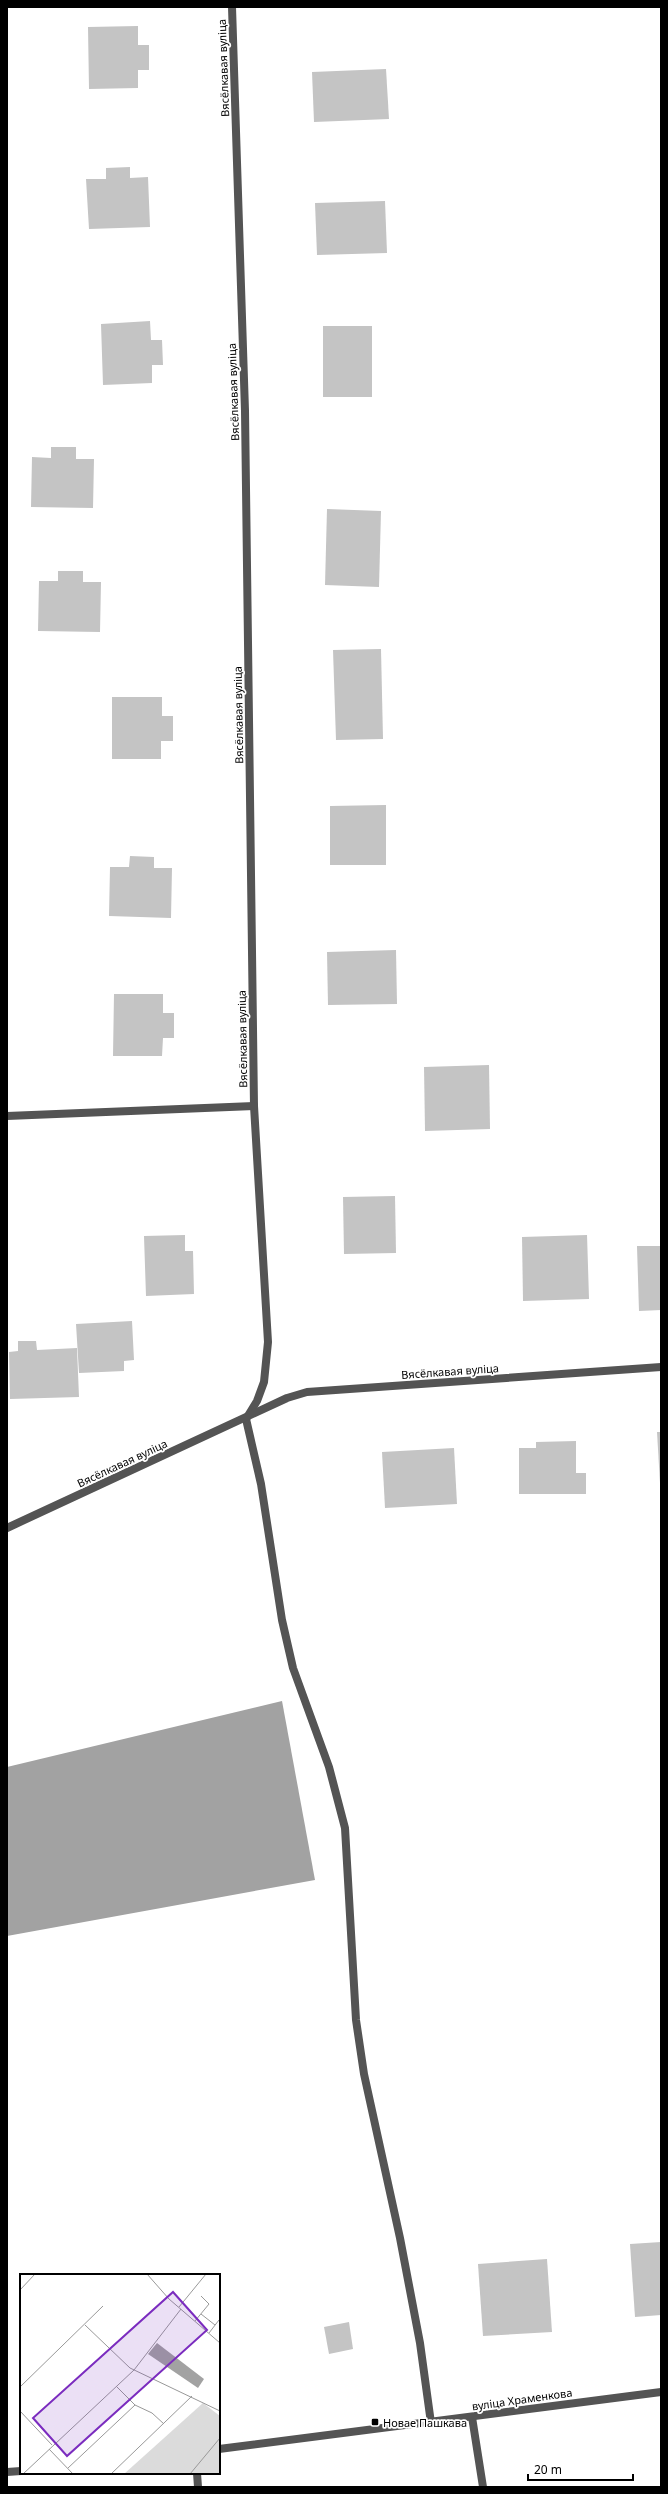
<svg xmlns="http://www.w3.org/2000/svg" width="668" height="2494" font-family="'Noto Sans',sans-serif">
	<rect width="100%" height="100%" fill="#fff"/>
	<polygon fill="#a2a2a2" points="282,1701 315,1880 7,1936 7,1767"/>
	<g fill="#c4c4c4">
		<polygon points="138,26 138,45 149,45 149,70 138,70 138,88 89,89 88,27"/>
		<polygon points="386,69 389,119 314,122 312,72"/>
		<polygon points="130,167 130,178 148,177 150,227 89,229 86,179 106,179 106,168"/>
		<polygon points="385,201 387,253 317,255 315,203"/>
		<polygon points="150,321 151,340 162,340 163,365 152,365 152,383 103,385 101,324"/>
		<rect x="323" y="326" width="49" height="71"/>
		<polygon points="51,447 76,447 76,459 94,459 93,508 31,507 32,457 51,458"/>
		<polygon points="327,509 381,511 379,587 325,585"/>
		<polygon points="58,571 83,571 83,582 101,582 100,632 38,631 39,581 58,581"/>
		<polygon points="381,649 383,739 336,740 333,650"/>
		<polygon points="112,697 162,697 162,716 173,716 173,741 161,741 161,759 112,759"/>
		<polygon points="386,805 386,865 330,865 330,806"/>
		<polygon points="130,856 154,857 154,868 172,868 171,918 109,916 110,867 129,867"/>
		<polygon points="396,950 397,1004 328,1005 327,952"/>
		<polygon points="114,994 163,994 163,1013 174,1013 174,1038 163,1038 162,1056 113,1056"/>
		<polygon points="489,1065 490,1129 425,1131 424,1067"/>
		<polygon points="395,1196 396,1253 344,1254 343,1197"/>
		<polygon points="185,1235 185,1251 193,1251 194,1294 146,1296 144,1236"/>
		<polygon points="587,1235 589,1299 523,1301 522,1237"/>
		<polygon points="637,1246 661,1246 661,1310 639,1311"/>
		<polygon points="132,1321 134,1360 124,1361 124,1371 79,1373 76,1324"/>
		<polygon points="18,1341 36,1341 37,1350 77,1348 79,1397 10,1399 9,1352 18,1351"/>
		<polygon points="657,1432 661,1432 661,1483 660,1483"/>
		<polygon points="576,1441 576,1473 586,1473 586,1494 519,1494 519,1448 536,1448 536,1442"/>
		<polygon points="454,1448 457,1504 385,1508 382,1452"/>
		<polygon points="661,2242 661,2315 635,2317 630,2244"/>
		<polygon points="547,2259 552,2332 483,2336 478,2264"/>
		<polygon points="349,2322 353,2349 329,2354 324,2327"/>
	</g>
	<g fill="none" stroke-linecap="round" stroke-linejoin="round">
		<g stroke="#545454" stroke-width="8">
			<polyline points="246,1419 261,1484 282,1620 293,1668 329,1767 345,1828 356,2020 364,2074 400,2238 420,2343 431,2423"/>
			<polyline points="472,2417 483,2487"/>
			<polyline points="197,2473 198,2487"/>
		</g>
		<g stroke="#545454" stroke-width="8">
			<polyline points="232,7 245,411 254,1106 268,1342 264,1382 257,1401 246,1419"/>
			<polyline points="7,1116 254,1106"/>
			<polyline points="7,1528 287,1398 307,1392 661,1367"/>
			<polyline points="219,2449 661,2392"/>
			<polyline points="7,2472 21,2471"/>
		</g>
	</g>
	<rect fill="#000" stroke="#fff" stroke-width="1.5" x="371" y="2418" width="8" height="8" rx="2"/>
	<g text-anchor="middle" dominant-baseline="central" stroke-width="3.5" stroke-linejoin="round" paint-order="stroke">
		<g font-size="11" fill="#000" stroke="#fff">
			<text transform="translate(223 68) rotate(-92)">Вясёлкавая вуліца</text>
			<text transform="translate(233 392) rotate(-92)">Вясёлкавая вуліца</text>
			<text transform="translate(238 715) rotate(-91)">Вясёлкавая вуліца</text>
			<text transform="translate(242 1039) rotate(-91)">Вясёлкавая вуліца</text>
			<text transform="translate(450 1371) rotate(-4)">Вясёлкавая вуліца</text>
			<text transform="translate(122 1463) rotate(-25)">Вясёлкавая вуліца</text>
			<text transform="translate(522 2399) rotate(-8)">вуліца Храменкова</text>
		</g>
		<g font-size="11" fill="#000" stroke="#fff" text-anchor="start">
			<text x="383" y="2422">Новае Пашкава</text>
		</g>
	</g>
	<g transform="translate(20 2274)">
		<rect width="200" height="200" fill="#fff"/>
		<path d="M 183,129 L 200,142 L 200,200 L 104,200 Z" fill="#dbdbdb"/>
		<path d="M 137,69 L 184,105 L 178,114 L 128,80 Z" fill="#a2a2a2"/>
		<path fill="none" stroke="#999" stroke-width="1" d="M 127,0 L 149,25 L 200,69M 0,16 L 15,0M 159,33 L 186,0M 181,40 L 195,51M 175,47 L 189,30 L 181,22M 65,51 L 110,94 L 200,137M 189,59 L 199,46M 96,112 L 115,131 L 132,139 L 144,150M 0,113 L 83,32M 0,137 L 32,171M 29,175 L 53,200M 48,194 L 115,131M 3,200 L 114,96 L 161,35M 91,200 L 172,122M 170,200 L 200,164"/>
		<path fill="#7b2cbf" fill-opacity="0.15" stroke="#7b2cbf" stroke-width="2" d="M 153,18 L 187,56 L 47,182 L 13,144 Z"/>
		<rect width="200" height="200" fill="none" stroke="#000" stroke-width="2"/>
	</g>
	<rect width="668" height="2494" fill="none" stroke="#000000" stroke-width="16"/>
	<path d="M528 2474v6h105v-6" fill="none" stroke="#000000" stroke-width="2"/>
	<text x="534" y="2474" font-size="12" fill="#000000" stroke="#ffffff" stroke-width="3" paint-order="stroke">20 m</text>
</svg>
